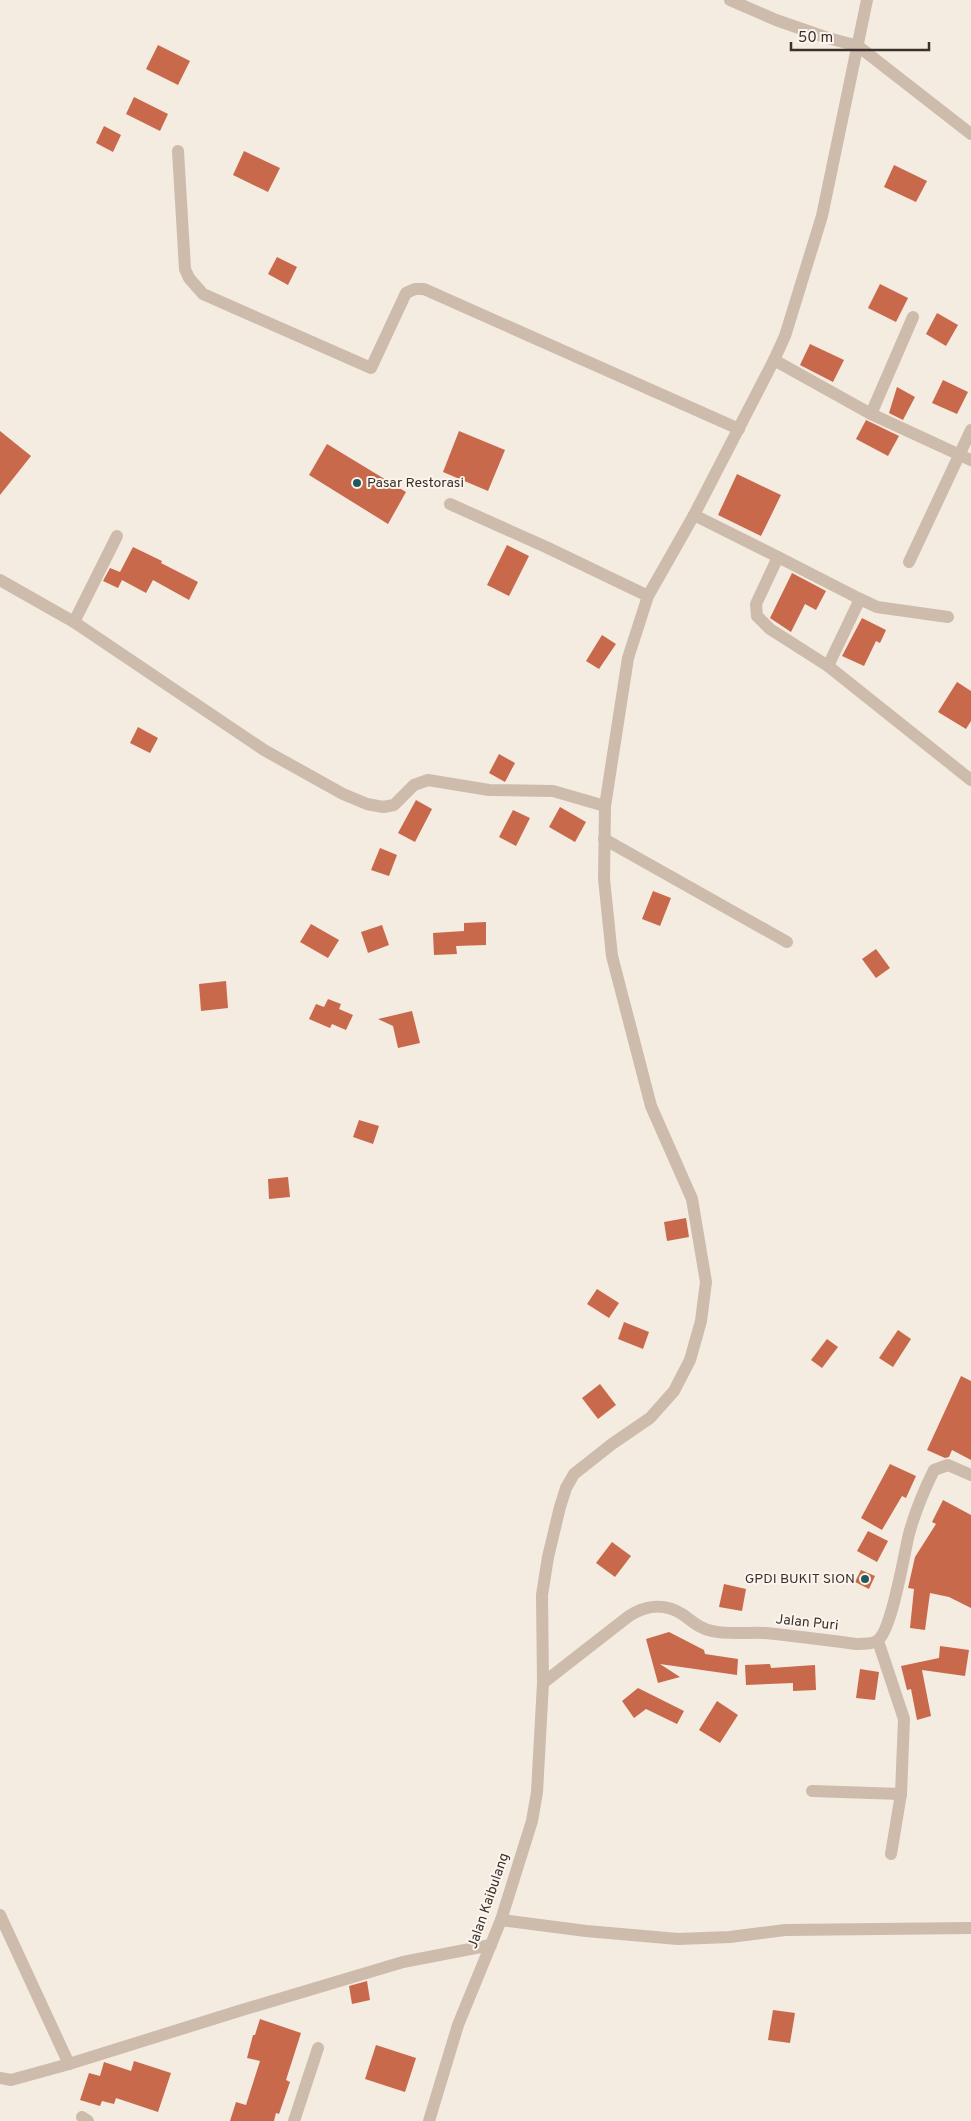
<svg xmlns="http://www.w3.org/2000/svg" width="971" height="2121" font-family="Overpass,sans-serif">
	<rect width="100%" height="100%" fill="#f4ebe1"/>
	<g fill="#c8694b">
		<polygon points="158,45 190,61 178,85 146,69"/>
		<polygon points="134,97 168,114 160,131 126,114"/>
		<polygon points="104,126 121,135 113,152 96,143"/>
		<polygon points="244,151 280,168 268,192 233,175"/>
		<polygon points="894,165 927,181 916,202 884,187"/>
		<polygon points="277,257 297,267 288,285 268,274"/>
		<polygon points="880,284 908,298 896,322 868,308"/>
		<polygon points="937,313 958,325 946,346 926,334"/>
		<polygon points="810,344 844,360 833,382 800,365"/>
		<polygon points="943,380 968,392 957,414 932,403"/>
		<polygon points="897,387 915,397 903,420 889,413"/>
		<polygon points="866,420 899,436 888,456 856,439"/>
		<polygon points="0,431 31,456 0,495"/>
		<polygon points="459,431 505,450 488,491 443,472"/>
		<polygon points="327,444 406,492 388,524 309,475"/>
		<polygon points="737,474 781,495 761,536 718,515"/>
		<polygon points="507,545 529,556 509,596 487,585"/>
		<polygon points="133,547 162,561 161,563 198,582 189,600 153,580 146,593 122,580 118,588 103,581 110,568 120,572"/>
		<polygon points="792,573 826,591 816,610 805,604 791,632 770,618"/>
		<polygon points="862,618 886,630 880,643 876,641 864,666 842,656"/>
		<polygon points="602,635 616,644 599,669 586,661"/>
		<polygon points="957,682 971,691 971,721 966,729 938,712"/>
		<polygon points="138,727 158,738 150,753 130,743"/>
		<polygon points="499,754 515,763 505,782 489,773"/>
		<polygon points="416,800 432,809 415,842 398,833"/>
		<polygon points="560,807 586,822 575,842 549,827"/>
		<polygon points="513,810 530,818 516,846 499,837"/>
		<polygon points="380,848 397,855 389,876 371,870"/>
		<polygon points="653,891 671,898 660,926 642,919"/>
		<polygon points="486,922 486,945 456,946 457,954 434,955 433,933 464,931 464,923"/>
		<polygon points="311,924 339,940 328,958 300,942"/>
		<polygon points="382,925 389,945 368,953 361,932"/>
		<polygon points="876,949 890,968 876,978 862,959"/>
		<polygon points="226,981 228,1008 201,1011 199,984"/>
		<polygon points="328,999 341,1004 339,1009 353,1015 346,1030 332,1024 330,1028 309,1019 316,1004 324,1007"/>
		<polygon points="412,1011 420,1043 398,1048 393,1026 378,1019"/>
		<polygon points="359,1120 379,1126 373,1144 353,1137"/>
		<polygon points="288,1177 290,1197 269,1199 268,1179"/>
		<polygon points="686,1218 689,1237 667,1241 664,1222"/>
		<polygon points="597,1289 619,1303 609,1318 587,1304"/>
		<polygon points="624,1322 649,1332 643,1349 618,1339"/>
		<polygon points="898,1330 911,1339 893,1367 879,1358"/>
		<polygon points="827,1339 838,1347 822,1368 811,1360"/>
		<polygon points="961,1376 971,1381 971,1460 952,1450 949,1457 945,1458 927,1450"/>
		<polygon points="600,1384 616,1405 598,1419 582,1398"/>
		<polygon points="890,1464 916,1476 906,1498 902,1496 882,1530 861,1518"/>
		<polygon points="943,1500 971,1515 971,1608 949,1597 930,1593 925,1630 910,1628 914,1589 908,1588 915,1557 936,1524 932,1522"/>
		<polygon points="868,1531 888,1541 877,1562 857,1551"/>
		<polygon points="612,1542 631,1556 615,1577 596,1563"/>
		<polygon points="861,1570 875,1576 869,1589 855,1582"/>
		<polygon points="724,1584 746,1589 742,1611 719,1607"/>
		<polygon points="669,1632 704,1650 705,1654 738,1659 737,1675 660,1664 680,1677 658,1683 646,1639"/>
		<polygon points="940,1646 969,1650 965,1676 922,1670 931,1716 917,1720 911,1689 907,1690 901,1666 939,1658"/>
		<polygon points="770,1664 771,1668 815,1665 816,1690 793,1691 793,1683 746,1685 745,1665"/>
		<polygon points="860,1669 879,1672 875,1700 856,1698"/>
		<polygon points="638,1688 684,1711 677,1724 646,1709 634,1718 622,1701"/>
		<polygon points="717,1701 738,1715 720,1743 699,1730"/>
		<polygon points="367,1981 370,2000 352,2004 349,1986"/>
		<polygon points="773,2010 795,2013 790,2043 768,2040"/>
		<polygon points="260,2019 301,2033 286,2080 290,2082 279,2114 276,2113 274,2121 230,2121 236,2102 246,2105 260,2061 247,2058 253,2035 255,2035"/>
		<polygon points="376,2045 416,2058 405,2092 365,2079"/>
		<polygon points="134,2061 171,2073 158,2112 116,2098 114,2104 102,2101 100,2106 80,2100 89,2073 100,2076 104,2062 131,2071"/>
	</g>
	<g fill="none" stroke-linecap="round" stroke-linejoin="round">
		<g stroke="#cdbbac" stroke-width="12">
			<polyline points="730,0 776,20 828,38 858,46 971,134"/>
			<polyline points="178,151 185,269 189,278 203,294 371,368 406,293 415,289 424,289 739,429"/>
			<polyline points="774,360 871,414 971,460"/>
			<polyline points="871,414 913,317"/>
			<polyline points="450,504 546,547 648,596"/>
			<polyline points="694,515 778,557 756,604 757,616 770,629 828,666 860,599 877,607 948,617"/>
			<polyline points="778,557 860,599"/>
			<polyline points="909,562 971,430"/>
			<polyline points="0,580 74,622 264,750 343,794 367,804 383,807 394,805 414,785 428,780 489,790 553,791 605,806"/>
			<polyline points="74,622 117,536"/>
			<polyline points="828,666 971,780"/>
			<polyline points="604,839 787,942"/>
			<polyline points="878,1641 904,1719 901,1794 891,1854"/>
			<polyline points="812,1791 901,1794"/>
			<polyline points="0,1915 69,2064"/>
			<polyline points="501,1920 586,1931 678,1939 730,1937 785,1930 971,1928"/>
			<polyline points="0,2078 11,2080 69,2064 242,2010 403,1962 491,1945"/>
			<polyline points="82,2117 88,2121"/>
			<polyline points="294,2121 318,2048"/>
		</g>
		<g stroke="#cdbbac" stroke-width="12">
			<path d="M 543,1683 L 629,1616 C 646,1605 665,1603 682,1614 C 692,1621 700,1629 712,1631 C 729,1635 748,1632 765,1633 C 796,1636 826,1640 856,1644 C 863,1643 872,1645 878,1640 C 892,1630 904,1554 909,1534 C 915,1512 924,1490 934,1470 L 948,1465 L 971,1475"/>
			<polyline points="429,2121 458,2025 501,1920 532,1821 537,1792 543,1683 542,1595 548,1557 560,1507 566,1488 574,1474 612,1444 650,1418 674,1391 690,1360 701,1321 706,1282 692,1199 651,1106 612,956 604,879 605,806 628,658 648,596 694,515 774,360 785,336 822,216 867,0"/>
		</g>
	</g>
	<g fill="#1f5a5e" stroke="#fbf5ee" stroke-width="2">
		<circle cx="357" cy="483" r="5"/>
		<circle cx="865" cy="1579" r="5"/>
	</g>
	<g text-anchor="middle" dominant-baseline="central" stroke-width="4" stroke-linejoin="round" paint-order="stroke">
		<g font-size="14" fill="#3b302b" stroke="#fbf5ee" text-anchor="start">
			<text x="367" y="483">Pasar Restorasi</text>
			<text x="855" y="1579" text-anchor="end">GPDI BUKIT SION</text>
		</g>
		<g font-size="14" fill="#3b302b" stroke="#fbf5ee">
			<text transform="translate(807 1623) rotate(6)">Jalan Puri</text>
			<text transform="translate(489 1901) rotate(-71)">Jalan Kaibulang</text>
		</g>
	</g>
	<path d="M791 42v8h138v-8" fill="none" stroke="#3b302b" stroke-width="2.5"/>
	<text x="798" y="42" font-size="15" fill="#3b302b" stroke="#fbf5ee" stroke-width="4" paint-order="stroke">50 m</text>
</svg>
